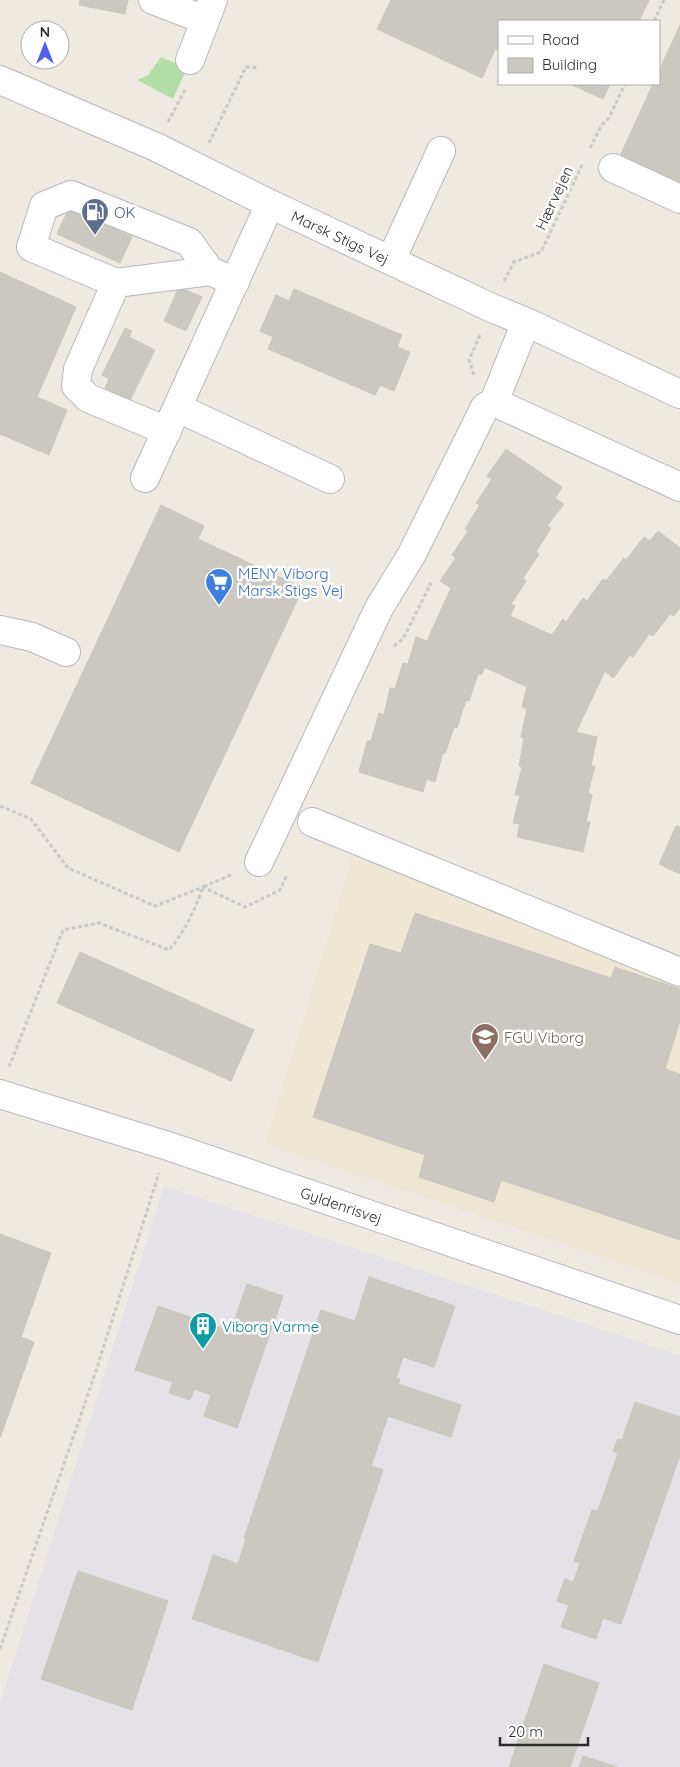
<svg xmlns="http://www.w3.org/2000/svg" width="680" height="1767" font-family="Quicksand,sans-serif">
	<rect width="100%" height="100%" fill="#eeeae2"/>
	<polygon fill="#e4e2e7" points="164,1186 680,1355 680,1767 0,1767 0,1703"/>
	<polygon fill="#ede7d4" points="353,855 680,979 680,1284 265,1143"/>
	<polygon fill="#b2dea5" points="161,57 187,68 173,99 137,80 148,75"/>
	<g fill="#cac8c0" stroke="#c9c6bc">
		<polygon points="80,0 128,0 125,14 79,5"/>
		<polygon points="391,0 649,0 639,21 499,21 499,50 495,49 482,78 377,29"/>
		<polygon points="680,25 680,183 620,156 653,84 659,84 659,71"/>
		<polygon points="570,84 610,84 603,99"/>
		<polygon points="69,208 132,237 120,263 57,234"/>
		<polygon points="0,272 76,307 37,397 67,410 49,455 0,434"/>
		<polygon points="179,287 202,297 186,331 164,321"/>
		<polygon points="294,289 402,335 397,347 410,352 394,391 380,385 375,395 268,349 273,337 260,331 276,295 289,301"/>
		<polygon points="125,328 132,331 129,337 155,350 130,400 105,388 109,379 102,375"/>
		<polygon points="506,449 562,487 555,498 564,504 547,526 551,528 536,552 539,554 523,578 526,581 511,604 515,606 510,616 552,635 563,619 566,622 583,598 587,601 603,579 606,581 624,558 626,560 644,537 650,541 658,531 680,548 680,608 674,616 670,614 653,636 649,634 633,657 630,655 613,678 605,671 576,732 597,737 591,766 595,766 588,793 592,795 586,822 590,822 583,852 517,837 520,824 513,823 520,795 515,795 522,767 519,766 524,738 521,737 527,709 522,707 527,687 484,667 482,675 478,674 469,701 466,700 457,728 454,727 445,754 443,753 435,782 427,779 423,792 359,772 367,741 371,741 379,713 384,715 390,688 395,689 403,663 408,664 416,637 427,641 451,588 440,581 456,558 452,555 468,531 465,529 480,505 476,503 492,479 487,476"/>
		<polygon points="161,505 204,526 198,539 303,588 179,852 31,783"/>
		<polygon points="676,826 680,827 680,874 659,864"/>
		<polygon points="415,913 611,978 615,967 680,989 680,1021 665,1069 680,1074 680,1240 501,1180 494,1202 419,1177 425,1155 313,1117 370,944 401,953"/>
		<polygon points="80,952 254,1030 231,1081 57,1003"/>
		<polygon points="0,1234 51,1253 21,1337 34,1342 0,1438"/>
		<polygon points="369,1277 455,1306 434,1367 403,1357 396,1378 400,1379 398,1384 461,1405 451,1437 388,1416 371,1466 383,1470 318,1662 192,1619 213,1555 238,1564 246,1539 244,1538 321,1310 355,1321"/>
		<polygon points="247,1284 283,1296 237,1428 204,1416 211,1395 194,1389 190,1400 169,1393 173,1382 135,1370 158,1306 231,1331"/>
		<polygon points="635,1402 680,1417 680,1455 621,1624 603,1618 596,1639 561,1627 569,1605 557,1601 565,1579 573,1582 580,1563 574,1561 592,1510 598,1511 618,1453 613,1451 618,1439 622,1440"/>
		<polygon points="78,1571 168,1601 132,1710 41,1679"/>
		<polygon points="544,1664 599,1683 570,1767 509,1767"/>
		<polygon points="583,1756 617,1767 579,1767"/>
	</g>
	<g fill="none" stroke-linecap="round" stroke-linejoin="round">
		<defs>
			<g id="minor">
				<polyline points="153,0 205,20"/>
				<polyline points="190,60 213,0"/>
				<path id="s1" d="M 0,80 L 156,147 L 270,204 L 492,308 L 526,322 L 680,394"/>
				<polyline points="613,168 680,199"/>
				<polyline points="391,260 441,151"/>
				<polyline points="210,271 189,242 71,195 44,206 31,247 116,283 210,271 235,282"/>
				<polyline points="116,283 78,369 76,386 88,398 167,431"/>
				<polyline points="494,402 680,487"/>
				<polyline points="178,408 330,479"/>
				<polyline points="145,478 270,204"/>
				<polyline points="0,630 32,637 66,652"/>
				<polyline points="312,822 680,972"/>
				<polyline points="259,862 379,608 412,554 485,407 494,402 526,322"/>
				<path id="s2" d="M 0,1094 L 168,1146 L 680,1320"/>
			</g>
		</defs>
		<use href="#minor" stroke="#b5b7c0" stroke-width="30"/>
		<g stroke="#c9c9c9" stroke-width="3" stroke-dasharray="4 2.5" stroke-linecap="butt">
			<polyline points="654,21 664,0"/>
			<polyline points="168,122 186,88"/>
			<polyline points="209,143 246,67 259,68"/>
			<polyline points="590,148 601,126 609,118 625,84"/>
			<polyline points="504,281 514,262 541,252 583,163"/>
			<polyline points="474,375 469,360 480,335"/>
			<polyline points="394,646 403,639 431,583"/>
			<polyline points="0,806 31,819 68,868 155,906 203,887 245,907 280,890 287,875"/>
			<path d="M 9,1067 L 63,930 L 99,923 L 169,950 C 185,931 195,910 203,887 L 233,874"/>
			<polyline points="0,1649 95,1374 159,1173"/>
		</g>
		<use href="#minor" stroke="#fff" stroke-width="28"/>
	</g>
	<defs>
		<symbol id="fuel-pin" viewBox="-11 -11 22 30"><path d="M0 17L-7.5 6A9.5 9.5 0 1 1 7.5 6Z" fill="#5c6f8a" stroke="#fff"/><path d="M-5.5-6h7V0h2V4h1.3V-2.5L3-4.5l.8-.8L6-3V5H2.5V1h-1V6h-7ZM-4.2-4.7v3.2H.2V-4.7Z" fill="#fff"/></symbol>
		<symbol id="supermarket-pin" viewBox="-11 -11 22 30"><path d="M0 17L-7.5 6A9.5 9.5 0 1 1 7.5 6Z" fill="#3f7fe0" stroke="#fff"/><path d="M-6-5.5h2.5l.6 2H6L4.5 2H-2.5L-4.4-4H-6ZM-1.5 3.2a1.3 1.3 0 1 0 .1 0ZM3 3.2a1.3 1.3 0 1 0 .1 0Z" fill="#fff"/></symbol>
		<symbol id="school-pin" viewBox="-11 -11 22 30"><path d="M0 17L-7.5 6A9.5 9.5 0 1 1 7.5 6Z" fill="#8d6e63" stroke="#fff"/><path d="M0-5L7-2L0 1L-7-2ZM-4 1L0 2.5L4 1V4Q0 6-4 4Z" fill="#fff"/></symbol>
		<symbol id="building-pin" viewBox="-11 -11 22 30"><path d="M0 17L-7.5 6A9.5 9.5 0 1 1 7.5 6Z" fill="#0f9aa8" stroke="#fff"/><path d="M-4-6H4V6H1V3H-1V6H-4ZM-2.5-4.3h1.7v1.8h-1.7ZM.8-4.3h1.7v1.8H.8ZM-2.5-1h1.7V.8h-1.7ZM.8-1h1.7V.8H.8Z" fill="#fff"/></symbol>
	</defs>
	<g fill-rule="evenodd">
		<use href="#fuel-pin" x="79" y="196" width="32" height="43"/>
		<use href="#supermarket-pin" x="203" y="566" width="32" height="43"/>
		<use href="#school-pin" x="469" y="1021" width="32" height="43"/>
		<use href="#building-pin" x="187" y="1310" width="32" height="43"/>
	</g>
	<g text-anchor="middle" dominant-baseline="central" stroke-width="5" stroke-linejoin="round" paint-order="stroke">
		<g font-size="15" fill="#2e2e2e" stroke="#fff">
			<text transform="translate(554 198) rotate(-65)">Hærvejen</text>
			<text stroke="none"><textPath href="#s1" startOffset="375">Marsk Stigs Vej</textPath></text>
			<text stroke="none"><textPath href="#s2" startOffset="359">Gyldenrisvej</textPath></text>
		</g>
		<g font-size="15" fill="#4e5e75" stroke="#fff" text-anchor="start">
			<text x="114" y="212">OK</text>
		</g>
		<g font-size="15" fill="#366cbe" stroke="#fff" text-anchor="start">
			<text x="238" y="573">MENY Viborg<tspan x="238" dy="17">Marsk Stigs Vej</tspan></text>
		</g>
		<g font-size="15" fill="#785e54" stroke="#fff" text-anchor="start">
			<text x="504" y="1037">FGU Viborg</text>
		</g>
		<g font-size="15" fill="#0d838f" stroke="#fff" text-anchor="start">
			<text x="222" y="1326">Viborg Varme</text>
		</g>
	</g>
	<rect x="498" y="20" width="162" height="65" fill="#ffffff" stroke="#ababab"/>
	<rect x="508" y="36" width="25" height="8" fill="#ffffff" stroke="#ababab"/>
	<text x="542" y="45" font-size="15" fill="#2e2e2e">Road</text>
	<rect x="508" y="58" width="25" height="15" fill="#cac8c0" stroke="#ababab"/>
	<text x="542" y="70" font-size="15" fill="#2e2e2e">Building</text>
	<g transform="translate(45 45)"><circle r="24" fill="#ffffff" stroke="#ababab"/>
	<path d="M0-4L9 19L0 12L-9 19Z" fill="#5460e9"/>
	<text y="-8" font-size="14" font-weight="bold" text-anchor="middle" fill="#2e2e2e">N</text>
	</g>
	<path d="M500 1737v8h88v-8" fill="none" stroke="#2e2e2e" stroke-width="2.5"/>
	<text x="508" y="1737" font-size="15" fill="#2e2e2e" stroke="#ffffff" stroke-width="4" paint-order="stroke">20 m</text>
</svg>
